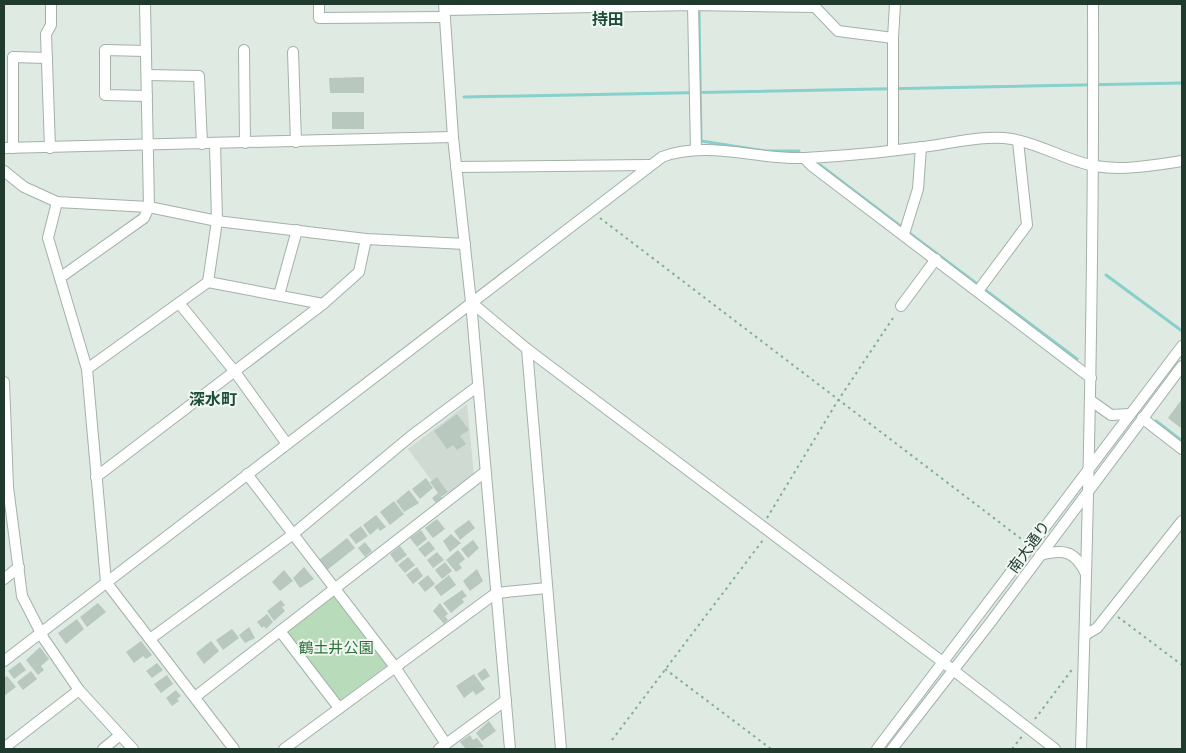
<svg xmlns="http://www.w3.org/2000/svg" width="1186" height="753" font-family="'DM Sans','Noto Sans JP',sans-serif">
	<rect width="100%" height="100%" fill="#dfeae3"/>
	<polygon fill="#cedad2" points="467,404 474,476 450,494 437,477 432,481 408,449"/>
	<polygon fill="#b8dcba" points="334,595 388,665 338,702 284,632"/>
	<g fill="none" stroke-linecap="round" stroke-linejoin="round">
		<g stroke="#87d0cb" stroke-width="3">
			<polyline points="699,12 701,141 766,151 799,151"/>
			<polyline points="464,97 1182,83"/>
			<polyline points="820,165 903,228"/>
			<polyline points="908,232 1077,359"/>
			<polyline points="1106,275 1182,331"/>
			<polyline points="1156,421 1182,441"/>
		</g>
	</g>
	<g fill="#b8c8be">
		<polygon points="364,77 364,93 330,93 329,78"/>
		<rect x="332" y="112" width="32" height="17"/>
		<polygon points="1182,399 1182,429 1168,418"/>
		<polygon points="457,414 469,430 460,436 466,444 457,450 453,445 447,449 434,431"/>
		<polygon points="437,477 448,492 441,497 430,482"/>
		<polygon points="426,478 433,488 420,499 412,489"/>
		<polygon points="409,490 419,503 404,512 396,501"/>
		<polygon points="438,493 442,498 436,503 432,498"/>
		<polygon points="394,501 404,514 390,525 380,512"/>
		<polygon points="376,515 386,527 380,531 378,528 370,535 363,525"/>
		<polygon points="437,519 445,529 433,538 425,528"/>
		<polygon points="469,520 475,528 460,540 454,531"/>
		<polygon points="361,526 368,536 356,544 349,535"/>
		<polygon points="421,530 427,539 417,547 410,538"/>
		<polygon points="451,534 461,543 450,552 443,541"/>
		<polygon points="347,538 355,548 327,570 319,560"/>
		<polygon points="473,540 479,548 468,558 461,549"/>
		<polygon points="429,541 435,549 425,557 418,549"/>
		<polygon points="365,542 372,551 365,557 358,548"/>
		<polygon points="400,546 407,555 396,563 390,554"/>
		<polygon points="458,550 465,559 459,564 462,568 456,572 446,560"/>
		<polygon points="437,552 444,560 433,568 427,560"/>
		<polygon points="408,557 415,565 405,573 398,565"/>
		<polygon points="445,562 452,571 442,579 435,570"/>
		<polygon points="304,567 314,579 300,588 293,578"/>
		<polygon points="417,567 423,576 413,584 406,575"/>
		<polygon points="477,569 483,581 470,591 463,581"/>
		<polygon points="284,570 293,581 280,591 272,582"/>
		<polygon points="428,575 435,584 425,592 418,583"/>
		<polygon points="449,575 456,585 441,596 434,587"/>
		<polygon points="462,590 467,596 462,599 464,602 451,613 443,603"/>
		<polygon points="281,600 285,605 282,607 285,611 274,621 267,611"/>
		<polygon points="98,603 106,612 87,627 80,617"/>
		<polygon points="440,603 448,614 445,616 448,620 444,624 433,611"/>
		<polygon points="267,614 273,622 266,629 264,626 262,628 257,622"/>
		<polygon points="77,619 84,629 66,644 58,633"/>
		<polygon points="249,627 255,638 245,643 239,635"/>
		<polygon points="232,629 239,638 223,650 216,640"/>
		<polygon points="141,641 152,655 146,659 143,656 134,663 126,652"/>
		<polygon points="211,641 219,651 204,664 196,653"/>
		<polygon points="40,647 49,659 41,666 44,670 38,675 26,660"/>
		<polygon points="20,662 26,670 14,679 8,671"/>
		<polygon points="157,663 163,670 152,678 146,671"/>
		<polygon points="485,668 490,676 482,681 477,674"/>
		<polygon points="31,671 37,679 23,690 17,682"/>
		<polygon points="474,674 485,689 476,695 473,691 464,698 456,686"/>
		<polygon points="167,675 173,684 161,693 154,684"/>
		<polygon points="7,676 16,687 4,696 4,678"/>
		<polygon points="176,690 181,696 177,699 179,701 172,706 166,698"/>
		<polygon points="489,721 496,731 482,741 476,733"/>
		<polygon points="470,735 473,740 477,738 484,747 466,749 460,742"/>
	</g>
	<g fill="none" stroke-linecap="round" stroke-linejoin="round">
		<defs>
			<g id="minor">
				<polyline points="319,4 319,18 444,17"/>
				<polyline points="444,4 453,137 471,302 510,749"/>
				<polyline points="693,5 696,150"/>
				<polyline points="445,10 693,5 815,7 838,31 893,38 895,4"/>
				<polyline points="893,38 893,150"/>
				<polyline points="244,50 245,143"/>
				<polyline points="146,51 105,50 105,95 147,96"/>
				<polyline points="293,52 296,142"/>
				<polyline points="147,75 199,76 202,144"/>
				<polyline points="4,148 453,137"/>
				<polyline points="13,148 13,57 47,58"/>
				<polyline points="50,148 46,34 51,25 51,4"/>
				<polyline points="804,158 812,166 1091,378"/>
				<polyline points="456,167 649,165"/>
				<polyline points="4,171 24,187 57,202 149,207 217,221 366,239 465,244"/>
				<polyline points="57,202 48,238 87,369 106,582 234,749"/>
				<polyline points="904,234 918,189 921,147"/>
				<polyline points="61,277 144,218 149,207 145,4"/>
				<polyline points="208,282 323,304"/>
				<polyline points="978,291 1027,225 1018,141"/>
				<polyline points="279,295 297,230"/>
				<polyline points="471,302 527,349 944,663 1055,749"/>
				<polyline points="179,303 235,372 287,444"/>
				<polyline points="901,306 936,259"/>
				<polyline points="527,349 561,749"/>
				<polyline points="87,369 208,282 217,221 215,144"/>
				<polyline points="4,382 8,487 22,596 44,639 79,690"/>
				<polyline points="1090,400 1111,415 1130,414"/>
				<polyline points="1142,418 1182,449"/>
				<polyline points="247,474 395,667 446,744"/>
				<polyline points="96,477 323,304 359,272 366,239"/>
				<path d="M 1040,555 C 1063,549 1075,550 1086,574"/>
				<polyline points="4,579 19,567"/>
				<polyline points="280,631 339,708"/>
				<polyline points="1085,635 1097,628 1182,521"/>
				<polyline points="150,639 292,535 411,436 478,386"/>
				<path d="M 4,661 L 662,157 C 707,140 758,160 805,158 C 841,156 878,153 914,148 C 946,145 981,134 1012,139 C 1041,144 1067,161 1095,166 C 1124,171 1154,165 1182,161"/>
				<polyline points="195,697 485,472"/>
				<polyline points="4,748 79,690 133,749"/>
				<polyline points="103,749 120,735"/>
				<polyline points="284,749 496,593 547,588"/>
				<polyline points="439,749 506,700"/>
				<polyline points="877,749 1182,346"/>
				<polyline points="892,749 990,623 1182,366"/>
				<path d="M 1081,749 C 1089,501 1094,252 1093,4"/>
			</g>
		</defs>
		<use href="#minor" stroke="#a2b2a9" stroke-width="12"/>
		<g stroke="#80ae96" stroke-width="2" stroke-dasharray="2.5 4" stroke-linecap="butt">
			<polyline points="600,218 1024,541"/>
			<polyline points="767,518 837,402 895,315"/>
			<polyline points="1118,617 1182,665"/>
			<polyline points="665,669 771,749"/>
			<polyline points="1035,719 1074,667"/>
			<polyline points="612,740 763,540"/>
			<polyline points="1012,749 1023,735"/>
		</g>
		<use href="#minor" stroke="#fff" stroke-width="10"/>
	</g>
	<g text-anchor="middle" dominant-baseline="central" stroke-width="4" stroke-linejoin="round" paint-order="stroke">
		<g font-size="15" fill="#203a2e" stroke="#f0f7f2">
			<text transform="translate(1029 547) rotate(-54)">南大通り</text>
		</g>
		<g font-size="15" fill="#2b7037" stroke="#f0f7f2">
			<text x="336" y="648">鶴土井公園</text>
		</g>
		<g font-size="16" font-weight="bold" fill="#1d4c36" stroke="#f0f7f2">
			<text x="608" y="19">持田</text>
			<text x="213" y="399">深水町</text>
		</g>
	</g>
	<rect width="1186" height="753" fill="none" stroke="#203a2e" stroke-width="10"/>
</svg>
